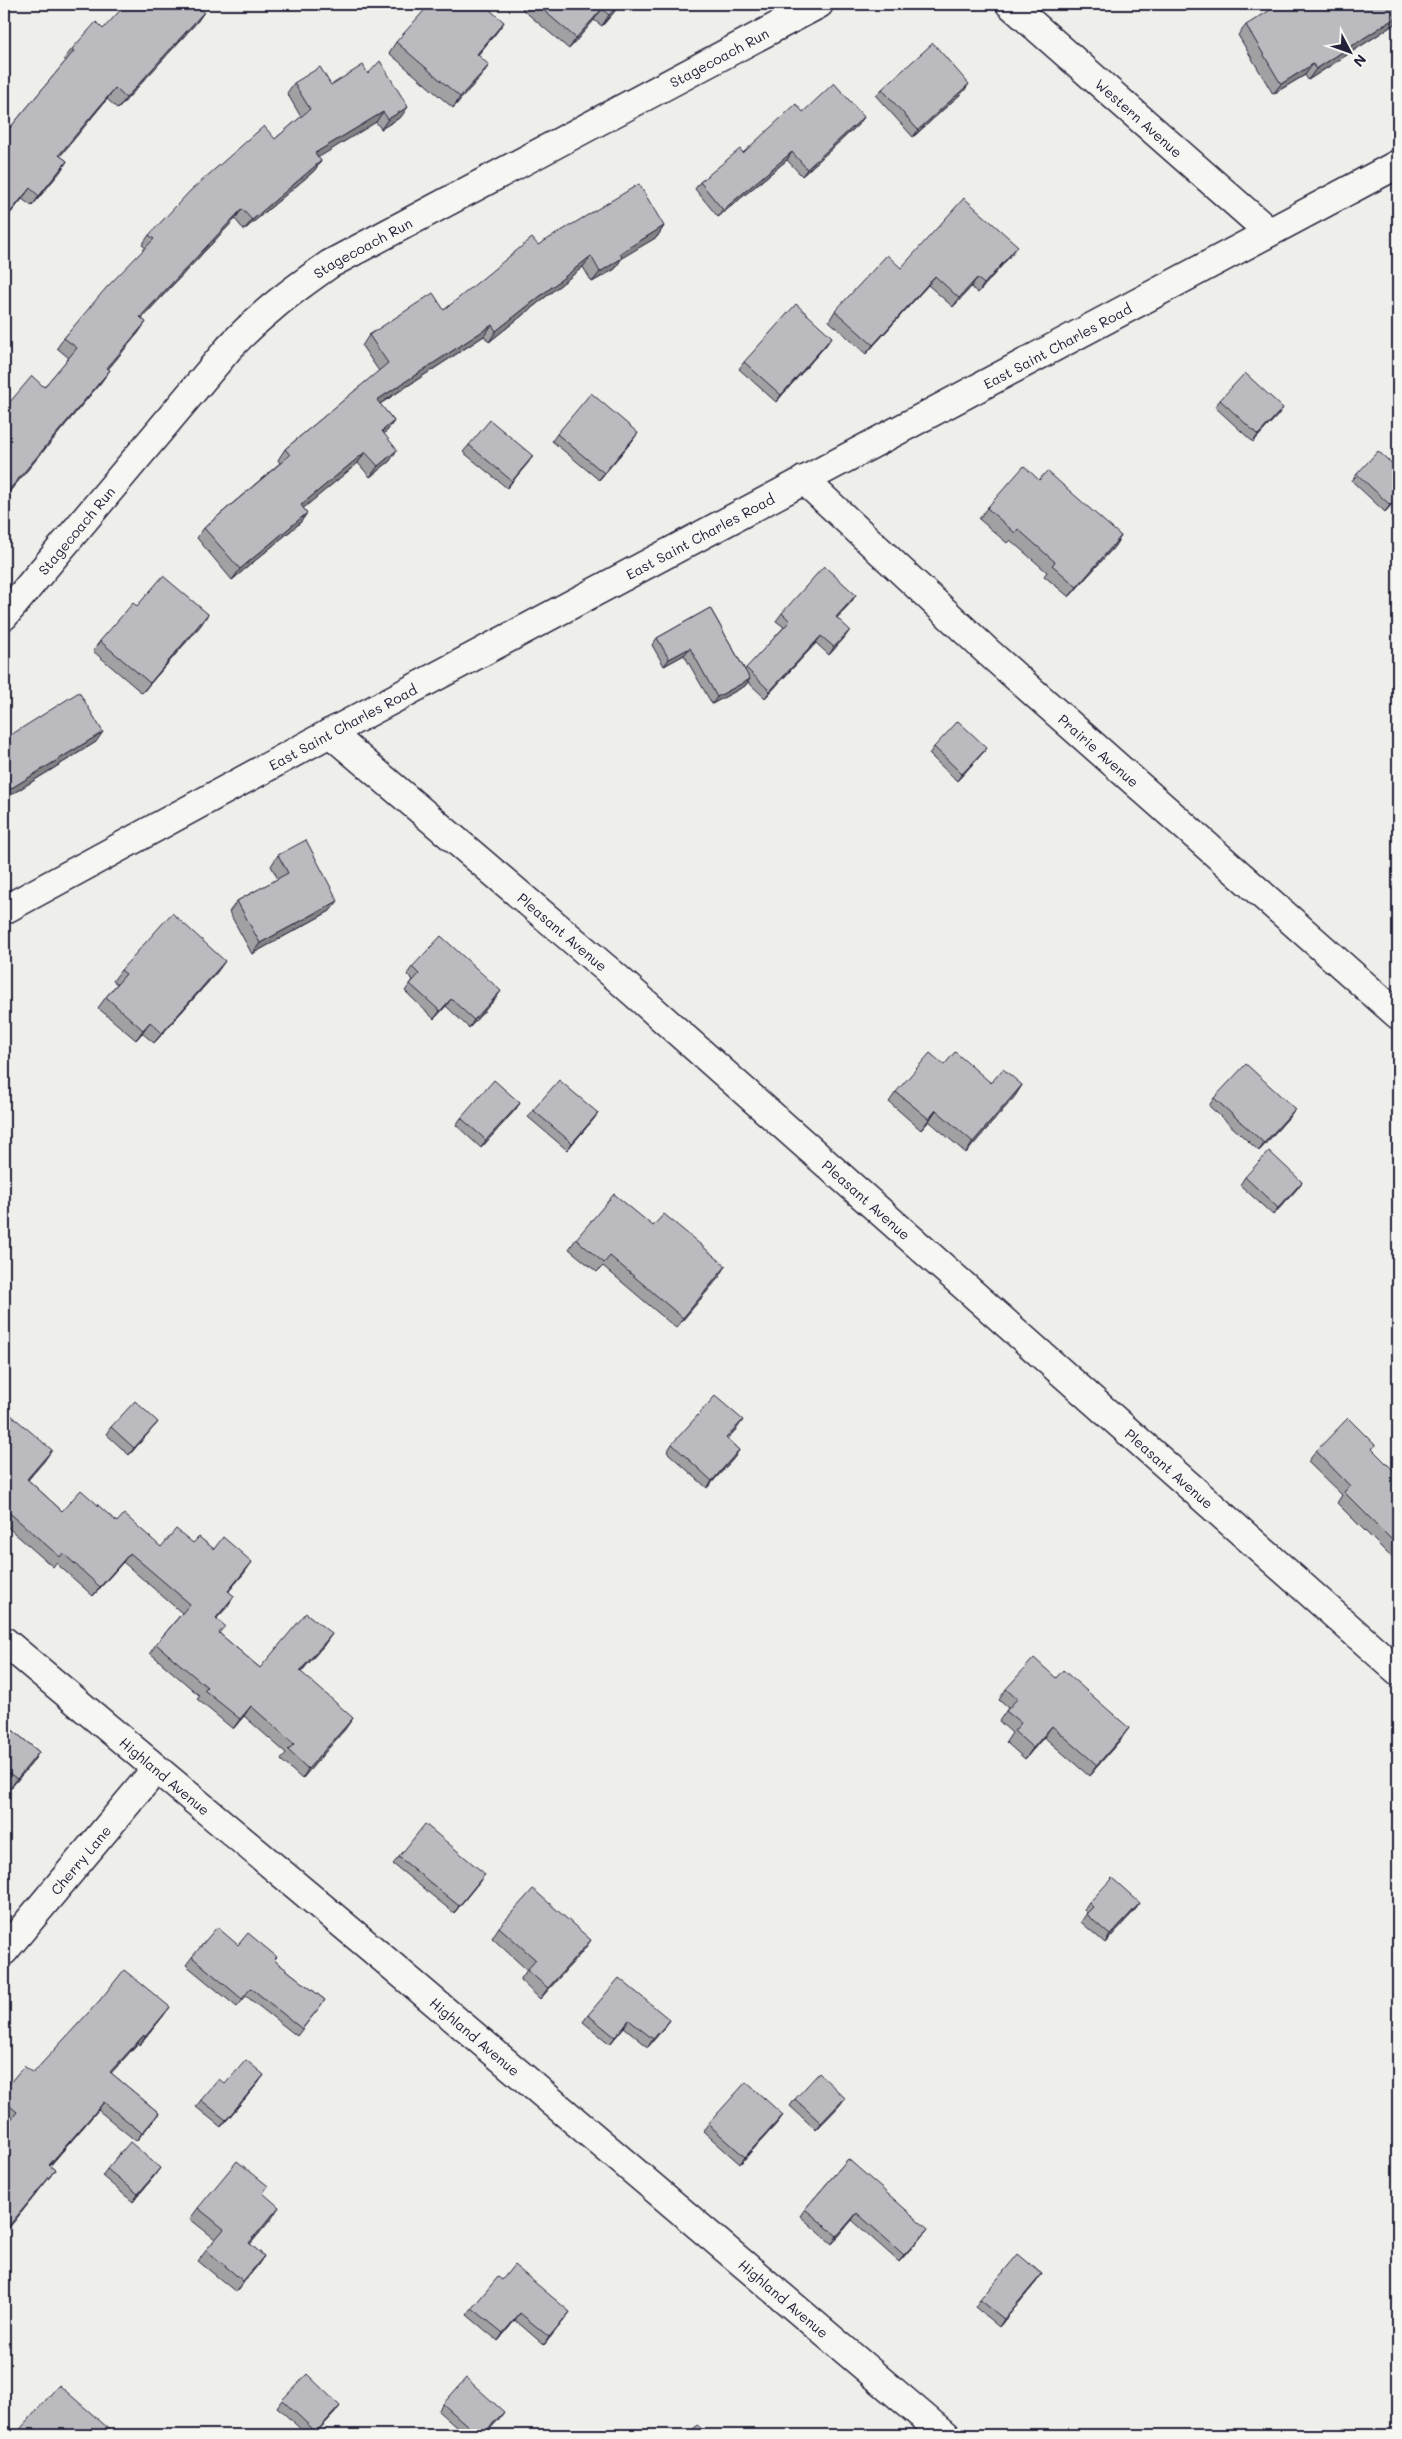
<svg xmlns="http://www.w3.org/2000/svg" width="1402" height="2439" font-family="Mali,sans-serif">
	<rect width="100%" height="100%" fill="#eeeeeb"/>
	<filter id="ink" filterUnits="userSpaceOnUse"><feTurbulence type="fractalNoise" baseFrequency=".02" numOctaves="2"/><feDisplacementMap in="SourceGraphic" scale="10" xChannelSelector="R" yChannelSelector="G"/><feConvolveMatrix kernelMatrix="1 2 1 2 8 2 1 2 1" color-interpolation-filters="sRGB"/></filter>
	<g filter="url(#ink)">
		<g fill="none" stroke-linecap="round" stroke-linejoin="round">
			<defs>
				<g id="minor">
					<path id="s1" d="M 1010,4 L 1269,232"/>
					<path id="s2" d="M 804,480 L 988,652 L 1398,1015"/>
					<path id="s3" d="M 4,616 L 229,348 C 262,313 290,292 330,264 L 819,4"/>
					<path id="s4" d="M 330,733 L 616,977 L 1398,1671"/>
					<path id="s5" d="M 4,910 L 330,733 L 1398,164"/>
					<path id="s6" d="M 4,1641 L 384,1959 L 945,2435"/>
					<path id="s7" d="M 4,1951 L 156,1769"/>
				</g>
			</defs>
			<use href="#minor" stroke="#22223b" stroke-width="31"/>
			<use href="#minor" stroke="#f6f6f2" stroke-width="28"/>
		</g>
		<g fill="#a1a1a4" stroke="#22223b">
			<polygon points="526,4 621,4 602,26 594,20 569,49 522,9"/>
			<polygon points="1180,4 1194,4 1187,11"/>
			<polygon points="440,8 504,22 496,33 478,55 482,75 453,108 389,53 396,42"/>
			<polygon points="204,12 197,22 118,109 107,99 60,156 67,161 60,172 32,206 22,199 4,221 4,135 66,61 64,59 72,49 103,29"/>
			<polygon points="1398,22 1308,80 1305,75 1273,94 1238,35 1246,25"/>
			<polygon points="368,74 401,117 381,129 376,122 318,157 321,161 314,171 244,230 235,219 142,318 139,332 108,369 102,381 4,498 4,409 44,387 69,358 57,348 64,338 146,248 142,245 149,235 275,139 301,117 287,93 294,83 331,85"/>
			<polygon points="882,89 964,91 913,137 876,96"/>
			<polygon points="803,112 864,117 859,124 802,176 787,160 718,217 695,189 700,182"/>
			<polygon points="664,226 657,237 622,257 615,269 592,282 583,267 489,342 484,336 380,404 394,421 387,431 384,434 390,461 370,477 358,463 303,508 307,513 300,523 232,580 197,538 204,528 280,463 278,460 285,449 379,371 362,346 369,335 444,310 538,245"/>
			<polygon points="1011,255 978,293 971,287 953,307 928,285 866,354 829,321 835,311 901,268"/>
			<polygon points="827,344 776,402 739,369 744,362"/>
			<polygon points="1220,400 1278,415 1253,442 1215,407"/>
			<polygon points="557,434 633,440 599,480 552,441"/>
			<polygon points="469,445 533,456 507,488 463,452"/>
			<polygon points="1357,474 1398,497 1385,512 1352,481"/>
			<polygon points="1039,480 1121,536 1114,547 1069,597 1044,576 1047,572 1010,540 1007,543 979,519 987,508"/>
			<polygon points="856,595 851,602 837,618 845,637 829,655 816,643 765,698 748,682 745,686 712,704 684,655 664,666 652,645 657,638 710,608 745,670 784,627 776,621 782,613"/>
			<polygon points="137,606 208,614 201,625 142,693 93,651 100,641"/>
			<polygon points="6,738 96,742 4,799 4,741"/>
			<polygon points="934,747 987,748 981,755 957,781 929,754"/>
			<polygon points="278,855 330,911 252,954 229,912 237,901 278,879 271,866"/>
			<polygon points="412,967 496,998 469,1028 446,1006 434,1019 405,991 413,980 407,974"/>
			<polygon points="121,970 218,971 154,1043 142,1033 136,1040 98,1008 106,997 117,984 113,981"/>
			<polygon points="944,1065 991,1083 1022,1085 1015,1096 966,1153 929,1121 921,1130 889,1102 896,1092"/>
			<polygon points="1214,1098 1290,1116 1259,1151 1209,1106"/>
			<polygon points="520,1103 515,1110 481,1148 456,1125 461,1118"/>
			<polygon points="533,1110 598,1113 593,1120 567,1150 528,1117"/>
			<polygon points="1245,1177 1302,1182 1297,1189 1273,1215 1240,1185"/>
			<polygon points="653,1226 720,1276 676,1328 603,1266 597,1272 569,1249 576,1239"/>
			<polygon points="4,1409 45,1460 28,1480 62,1511 117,1522 161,1547 193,1543 214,1549 245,1572 229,1591 228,1606 217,1618 220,1634 260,1668 325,1644 301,1672 346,1728 302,1779 281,1760 286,1753 244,1716 233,1729 197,1699 200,1696 150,1653 156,1644 182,1613 123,1562 93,1596 56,1563 53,1567 4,1524"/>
			<polygon points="158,1422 152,1429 129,1455 106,1434 111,1427"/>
			<polygon points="738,1427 727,1439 739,1450 734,1458 707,1488 667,1452 672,1444"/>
			<polygon points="1375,1445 1372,1449 1398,1475 1398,1564 1337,1503 1342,1495 1308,1462 1316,1451"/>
			<polygon points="1006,1689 1121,1739 1089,1776 1044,1737 1025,1759 1006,1742 1012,1733 999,1721 1008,1708 999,1700"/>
			<polygon points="4,1723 39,1752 32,1763 9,1790 4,1786"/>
			<polygon points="399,1857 480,1881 454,1913 393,1864"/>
			<polygon points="1089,1903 1140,1903 1135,1910 1105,1943 1081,1922 1087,1913 1084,1910"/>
			<polygon points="499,1927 583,1951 540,1999 520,1980 527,1970 492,1938"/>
			<polygon points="238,1945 275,1961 325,2000 297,2036 246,1996 237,2007 186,1965 192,1957"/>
			<polygon points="164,2015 140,2045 138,2043 111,2073 159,2113 153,2121 136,2141 98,2110 50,2166 55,2170 4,2234 4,2128 11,2119 4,2113 4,2090 33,2073"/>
			<polygon points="588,2015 670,2020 648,2047 624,2027 610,2044 583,2022"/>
			<polygon points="259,2082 221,2127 196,2107 201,2100 225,2084"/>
			<polygon points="795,2099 840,2105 816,2130 790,2106"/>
			<polygon points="783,2115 778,2122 740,2164 703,2131 708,2124"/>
			<polygon points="848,2159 922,2236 899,2262 852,2220 832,2244 800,2216 805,2209"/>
			<polygon points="107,2169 155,2175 133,2202 102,2176"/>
			<polygon points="263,2194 272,2218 250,2244 264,2256 257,2266 236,2292 198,2261 215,2239 190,2219 198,2208"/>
			<polygon points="502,2280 565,2319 544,2345 515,2320 498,2341 467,2315 472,2308"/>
			<polygon points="1037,2281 999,2327 975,2307 980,2300"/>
			<polygon points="282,2400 335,2413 314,2435 307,2435 277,2407"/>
			<polygon points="443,2404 499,2419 484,2435 465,2435 438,2411"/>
		</g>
		<g fill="#838386" stroke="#22223b">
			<polygon points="619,4 621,4 602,26 609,15"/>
			<polygon points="602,9 594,20 569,49 576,38"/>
			<polygon points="204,12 197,22 118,109 126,98"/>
			<polygon points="1398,16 1398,22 1308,80 1316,69"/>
			<polygon points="504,22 496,33 469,64 477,54"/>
			<polygon points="1313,64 1305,75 1273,94 1281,84"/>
			<polygon points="489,65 482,75 453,108 460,97"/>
			<polygon points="969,84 964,91 913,137 918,130"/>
			<polygon points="115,88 107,99 52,166 59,155"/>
			<polygon points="408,107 401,117 381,129 388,119"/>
			<polygon points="383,112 376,122 308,164 315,153"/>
			<polygon points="864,117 859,124 802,176 807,169"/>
			<polygon points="792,152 787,160 718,217 723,210"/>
			<polygon points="67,161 60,172 32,206 39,196"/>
			<polygon points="321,161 314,171 244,230 252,220"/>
			<polygon points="30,188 22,199 4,221 4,220"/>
			<polygon points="242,209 235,219 133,327 140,317"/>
			<polygon points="664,226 657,237 612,264 620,253"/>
			<polygon points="1018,246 1011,255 978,293 984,284"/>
			<polygon points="591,256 583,267 489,342 496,331"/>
			<polygon points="622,258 615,269 592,282 600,272"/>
			<polygon points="935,276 928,285 866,354 873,345"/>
			<polygon points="977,278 971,287 953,307 959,298"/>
			<polygon points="146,322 139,332 100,379 107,368"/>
			<polygon points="492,325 484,336 369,411 377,400"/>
			<polygon points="832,337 827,344 776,402 781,395"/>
			<polygon points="110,370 102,381 4,498 4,496"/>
			<polygon points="1283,408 1278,415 1253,442 1258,435"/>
			<polygon points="394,421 387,431 374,442 382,431"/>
			<polygon points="638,433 633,440 599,480 604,473"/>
			<polygon points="397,450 390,461 370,477 378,466"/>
			<polygon points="365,452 358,463 294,516 301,505"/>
			<polygon points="533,456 528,463 507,488 512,481"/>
			<polygon points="1398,495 1398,497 1385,512 1390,505"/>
			<polygon points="307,513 300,523 232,580 240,569"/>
			<polygon points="1121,536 1114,547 1069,597 1077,587"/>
			<polygon points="856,595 851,602 831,625 836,617"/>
			<polygon points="208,614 201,625 142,693 150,683"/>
			<polygon points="850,630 845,637 829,655 834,647"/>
			<polygon points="821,636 816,643 765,698 770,691"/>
			<polygon points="690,648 684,655 664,666 669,659"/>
			<polygon points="750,679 745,686 712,704 717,697"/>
			<polygon points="103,732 96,742 4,799 10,789"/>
			<polygon points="987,748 981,755 957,781 962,774"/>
			<polygon points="338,901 330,911 252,954 260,943"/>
			<polygon points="225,961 218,971 154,1043 162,1033"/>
			<polygon points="501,991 496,998 469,1028 474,1020"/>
			<polygon points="451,999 446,1006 434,1019 440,1011"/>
			<polygon points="150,1022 142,1033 136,1040 143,1030"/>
			<polygon points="1022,1085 1015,1096 966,1153 973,1142"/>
			<polygon points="520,1103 515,1110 481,1148 486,1140"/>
			<polygon points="1295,1109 1290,1116 1259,1151 1264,1143"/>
			<polygon points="936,1110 929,1121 921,1130 929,1119"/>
			<polygon points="598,1113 593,1120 567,1150 572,1143"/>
			<polygon points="1302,1182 1297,1189 1273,1215 1278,1208"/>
			<polygon points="726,1266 720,1276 676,1328 683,1318"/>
			<polygon points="743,1420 738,1427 721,1446 726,1438"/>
			<polygon points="158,1422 152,1429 129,1455 134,1448"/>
			<polygon points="52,1450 45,1460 20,1489 27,1479"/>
			<polygon points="739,1450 734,1458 707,1488 712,1481"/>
			<polygon points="130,1553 123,1562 93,1596 100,1587"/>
			<polygon points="252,1562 245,1572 221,1600 228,1591"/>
			<polygon points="234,1596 228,1606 209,1627 216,1618"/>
			<polygon points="332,1634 325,1644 293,1681 300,1671"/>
			<polygon points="251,1706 244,1716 233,1729 240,1719"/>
			<polygon points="353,1718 346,1728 302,1779 308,1769"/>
			<polygon points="1052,1726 1044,1737 1025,1759 1033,1748"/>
			<polygon points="1129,1728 1121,1739 1089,1776 1097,1765"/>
			<polygon points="39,1752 32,1763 9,1790 17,1779"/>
			<polygon points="485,1874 480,1881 454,1913 459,1906"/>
			<polygon points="1140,1903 1135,1910 1105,1943 1110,1935"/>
			<polygon points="591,1940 583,1951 540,1999 548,1988"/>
			<polygon points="170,2007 164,2015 140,2045 145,2037"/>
			<polygon points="629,2020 624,2027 610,2044 615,2037"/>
			<polygon points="670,2020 665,2027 648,2047 653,2039"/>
			<polygon points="144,2035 138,2043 105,2080 110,2072"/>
			<polygon points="264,2075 259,2082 221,2127 226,2120"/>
			<polygon points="845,2098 840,2105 816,2130 821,2123"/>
			<polygon points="104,2102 98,2110 43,2173 49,2165"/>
			<polygon points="159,2113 153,2121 136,2141 142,2133"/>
			<polygon points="783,2115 778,2122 740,2164 745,2157"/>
			<polygon points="160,2168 155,2175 133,2202 138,2194"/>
			<polygon points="55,2170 49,2178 4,2234 4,2232"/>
			<polygon points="279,2207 272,2218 242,2254 249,2243"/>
			<polygon points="857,2213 852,2220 832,2244 837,2236"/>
			<polygon points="928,2229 922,2236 899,2262 904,2255"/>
			<polygon points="264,2256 257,2266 236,2292 243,2281"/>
			<polygon points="1042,2274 1037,2281 999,2327 1004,2319"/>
			<polygon points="570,2312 565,2319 544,2345 549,2337"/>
			<polygon points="520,2313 515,2320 498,2341 503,2333"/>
			<polygon points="340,2406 335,2413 313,2435 316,2432"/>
			<polygon points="504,2412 499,2419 484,2435 482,2435"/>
		</g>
		<g fill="#bbbbbf" stroke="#22223b">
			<polygon points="126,4 196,4 204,12 126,98 115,88 59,155 67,161 39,196 30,188 4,220 4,135 74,51 72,49 96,22 103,29"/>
			<polygon points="430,4 434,4 440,8 443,4 483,4 504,22 477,54 489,65 460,97 396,42"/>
			<polygon points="536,4 619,4 609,15 602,9 576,38"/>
			<polygon points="1280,4 1398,4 1398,16 1316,69 1313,64 1281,84 1246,25"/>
			<polygon points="933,43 969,84 918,130 882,89"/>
			<polygon points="380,61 408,107 388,119 383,112 315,153 321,161 252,220 242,209 140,317 146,322 107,368 110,370 4,496 4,409 32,376 44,387 77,348 64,338 106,288 154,239 149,235 190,191 264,126 275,139 310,109 294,83 320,67 331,85 363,65 368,74"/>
			<polygon points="834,83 864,117 807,169 792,152 723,210 700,182 740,149 743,153 796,104 803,112"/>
			<polygon points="639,184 664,226 620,253 622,258 600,272 591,256 496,331 492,325 377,400 394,421 382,431 397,450 378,466 365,452 301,505 307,513 240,569 204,528 290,455 285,449 388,363 369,335 433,293 444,310 532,238 538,245"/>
			<polygon points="964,198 1018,246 984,284 977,278 959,298 935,276 873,345 835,311 887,255 901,268"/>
			<polygon points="796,304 832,337 781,395 744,362"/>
			<polygon points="1245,373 1283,408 1258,435 1220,400"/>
			<polygon points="591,393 638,433 604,473 557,434"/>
			<polygon points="490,420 533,456 512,481 469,445"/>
			<polygon points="1378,451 1398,469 1398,495 1390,505 1357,474"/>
			<polygon points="1024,466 1039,480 1047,471 1121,536 1077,587 1052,565 1055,562 1018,529 1015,533 987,508"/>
			<polygon points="824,566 856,595 836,617 850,630 834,647 821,636 770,691 746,668 790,621 782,613"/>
			<polygon points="163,576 208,614 150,683 100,641 133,603 137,606"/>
			<polygon points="710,608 750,679 717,697 690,648 669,659 657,638"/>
			<polygon points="79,692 103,732 10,789 4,778 4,746 9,743 6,738"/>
			<polygon points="958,721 987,748 962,774 934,747"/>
			<polygon points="306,840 338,901 260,943 237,901 288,873 278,855"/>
			<polygon points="172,913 225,961 162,1033 150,1022 143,1030 106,997 126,974 121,970"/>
			<polygon points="441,936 501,991 474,1020 451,999 440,1011 410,984 419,974 412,967"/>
			<polygon points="955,1052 991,1083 1003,1069 1022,1085 973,1142 936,1110 929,1119 896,1092 930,1053 944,1065"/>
			<polygon points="1246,1064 1295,1109 1264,1143 1214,1098"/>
			<polygon points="494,1080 520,1103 486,1140 461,1118"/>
			<polygon points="559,1080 598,1113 572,1143 533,1110"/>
			<polygon points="1269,1151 1302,1182 1278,1208 1245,1177"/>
			<polygon points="614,1194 653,1226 664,1214 726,1266 683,1318 610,1256 604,1263 576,1239"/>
			<polygon points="715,1396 743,1420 726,1438 739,1450 712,1481 672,1444"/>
			<polygon points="135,1401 158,1422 134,1448 111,1427"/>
			<polygon points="4,1409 52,1450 27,1479 62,1511 81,1490 117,1522 124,1514 161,1547 176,1529 193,1543 199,1537 214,1549 223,1537 252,1562 228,1591 234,1596 216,1618 225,1626 219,1633 260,1668 306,1613 332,1634 300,1671 353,1718 308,1769 288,1750 294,1744 251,1706 240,1719 204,1690 207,1687 156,1644 190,1604 130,1553 100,1587 63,1553 60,1557 4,1508"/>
			<polygon points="1348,1418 1375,1445 1372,1449 1398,1475 1398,1546 1344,1492 1350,1486 1316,1451"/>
			<polygon points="1034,1658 1056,1678 1063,1670 1129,1728 1097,1765 1052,1726 1033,1748 1014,1731 1021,1723 1006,1711 1017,1699 1006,1689"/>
			<polygon points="4,1723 39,1752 17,1779 4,1769"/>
			<polygon points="425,1824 485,1874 459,1906 399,1857"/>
			<polygon points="1112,1878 1140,1903 1110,1935 1086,1914 1093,1907 1089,1903"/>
			<polygon points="533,1889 591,1940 548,1988 527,1970 536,1960 499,1927"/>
			<polygon points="217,1927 238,1945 248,1933 277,1957 274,1960 325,2000 302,2029 251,1988 242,1999 192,1957"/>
			<polygon points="124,1970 170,2007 145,2037 144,2035 110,2072 159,2113 142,2133 104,2102 49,2165 55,2170 4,2232 4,2128 17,2112 4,2101 4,2090 24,2066 33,2073 100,2000"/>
			<polygon points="619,1978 670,2020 653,2039 629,2020 615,2037 588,2015"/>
			<polygon points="246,2060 264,2075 226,2120 201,2100 219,2079 225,2084"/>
			<polygon points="819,2073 845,2098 821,2123 795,2099"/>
			<polygon points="746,2082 783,2115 745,2157 708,2124"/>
			<polygon points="130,2142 160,2168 138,2194 107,2169"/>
			<polygon points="848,2159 928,2229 904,2255 857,2213 837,2236 805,2209"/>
			<polygon points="237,2161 268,2186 263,2193 279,2207 249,2243 264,2256 243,2281 206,2250 224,2229 198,2208"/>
			<polygon points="1018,2254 1042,2274 1004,2319 980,2300"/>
			<polygon points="514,2265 570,2312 549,2337 520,2313 503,2333 472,2308 498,2277 502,2280"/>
			<polygon points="307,2374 340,2406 316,2432 282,2400"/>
			<polygon points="466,2378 504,2412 482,2435 478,2435 443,2404"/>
			<polygon points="59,2385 116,2435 15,2435"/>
			<polygon points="697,2425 709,2435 688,2435"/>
		</g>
	</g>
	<g text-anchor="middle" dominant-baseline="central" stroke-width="4" stroke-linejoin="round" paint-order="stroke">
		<g font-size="14" fill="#22223b" stroke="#f6f6f2">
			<text stroke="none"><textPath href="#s3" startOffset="922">Stagecoach Run</textPath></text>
			<text stroke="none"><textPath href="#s1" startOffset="172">Western Avenue</textPath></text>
			<text stroke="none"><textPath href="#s3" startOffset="518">Stagecoach Run</textPath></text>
			<text stroke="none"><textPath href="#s5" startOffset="1195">East Saint Charles Road</textPath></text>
			<text stroke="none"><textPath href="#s3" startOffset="112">Stagecoach Run</textPath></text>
			<text stroke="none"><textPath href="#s5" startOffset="790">East Saint Charles Road</textPath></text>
			<text stroke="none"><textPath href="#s5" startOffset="385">East Saint Charles Road</textPath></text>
			<text stroke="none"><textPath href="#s2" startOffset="400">Prairie Avenue</textPath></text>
			<text stroke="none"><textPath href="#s4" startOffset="306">Pleasant Avenue</textPath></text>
			<text stroke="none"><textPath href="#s4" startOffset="711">Pleasant Avenue</textPath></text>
			<text stroke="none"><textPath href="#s4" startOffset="1116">Pleasant Avenue</textPath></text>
			<text stroke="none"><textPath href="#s6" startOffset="210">Highland Avenue</textPath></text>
			<text stroke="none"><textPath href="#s7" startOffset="119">Cherry Lane</textPath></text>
			<text stroke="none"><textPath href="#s6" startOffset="615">Highland Avenue</textPath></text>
			<text stroke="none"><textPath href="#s6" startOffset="1020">Highland Avenue</textPath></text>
		</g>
	</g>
	<rect width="1402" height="2439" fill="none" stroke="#f6f6f2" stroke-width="20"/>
	<rect x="10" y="10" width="1382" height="2419" fill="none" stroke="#22223b" stroke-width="2" filter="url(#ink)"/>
	<g transform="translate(1350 52) rotate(131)" stroke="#f6f6f2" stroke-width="4" paint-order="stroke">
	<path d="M0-4L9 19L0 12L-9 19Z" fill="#22223b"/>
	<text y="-8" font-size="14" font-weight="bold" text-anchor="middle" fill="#22223b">N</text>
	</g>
</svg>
